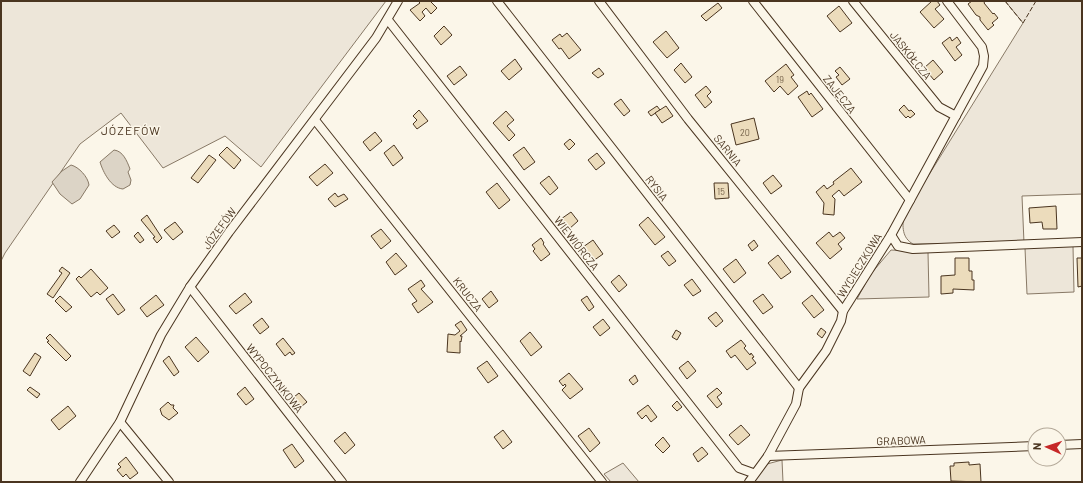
<svg xmlns="http://www.w3.org/2000/svg" width="1083" height="483" font-family="Barlow,sans-serif">
	<rect width="100%" height="100%" fill="#fbf6e9"/>
	<g fill="#ede6d9" stroke="#887966">
		<polygon points="1,1 386,1 261,167 225,136 163,168 121,113 80,144 5,253 1,261"/>
		<path d="M 1005,1 L 1082,1 L 1082,194 L 1022,196 L 1024,243 L 913,244 C 902,238 902,226 904,215 L 1023,23 Z"/>
		<polygon points="1073,246 1074,292 1027,294 1025,248"/>
		<polygon points="891,250 928,252 929,297 857,299 870,275"/>
		<polygon points="782,460 783,482 753,482 767,464"/>
		<polygon points="623,463 639,482 611,482 604,474"/>
	</g>
	<g fill="#dcd4c6" stroke="#887966">
		<path d="M 114,150 C 123,151 127,161 130,169 L 128,172 L 131,180 L 130,185 L 123,189 C 111,188 103,172 100,162 Z"/>
		<path d="M 71,165 C 79,167 88,177 89,185 L 80,199 L 72,204 L 60,194 L 52,182 L 62,171 Z"/>
	</g>
	<g fill="#ecdcbc" stroke="#4a3520">
		<polygon points="418,1 430,1 437,8 431,14 426,8 422,12 425,16 420,21 410,10 420,3"/>
		<polygon points="932,1 937,1 940,5 935,9 944,19 934,28 920,12"/>
		<polygon points="972,1 985,1 984,3 993,14 994,13 998,18 992,23 994,25 988,30 980,20 980,17 976,15 968,4"/>
		<polygon points="718,3 722,8 706,21 701,16"/>
		<polygon points="839,6 852,23 840,32 827,16"/>
		<polygon points="444,26 452,35 441,45 434,36"/>
		<polygon points="666,31 679,48 667,58 653,42"/>
		<polygon points="567,33 581,50 569,59 561,48 559,49 552,40 560,34 562,37"/>
		<polygon points="950,37 952,41 957,37 961,43 956,47 962,55 955,61 942,43"/>
		<polygon points="515,59 522,69 509,80 501,71"/>
		<polygon points="933,60 943,72 934,80 924,68"/>
		<polygon points="681,63 692,77 685,83 674,70"/>
		<polygon points="786,64 794,75 791,77 798,86 788,95 780,86 774,92 765,81"/>
		<polygon points="460,66 467,75 454,85 447,76"/>
		<polygon points="840,67 850,79 842,85 836,77 839,75 835,71"/>
		<polygon points="599,68 604,74 598,78 592,73"/>
		<polygon points="706,86 711,92 707,96 712,102 705,108 695,95"/>
		<polygon points="807,91 809,95 811,93 823,109 812,117 798,97"/>
		<polygon points="621,99 630,111 624,116 614,104"/>
		<polygon points="904,105 909,111 911,110 915,114 910,118 908,116 906,118 899,110"/>
		<polygon points="657,106 660,110 651,116 648,112"/>
		<polygon points="666,106 673,116 662,123 655,113"/>
		<polygon points="419,110 428,121 417,129 413,124 417,120 413,116"/>
		<polygon points="506,111 514,120 507,126 515,135 509,141 493,123"/>
		<polygon points="754,118 759,139 736,145 731,124"/>
		<polygon points="375,132 382,141 370,151 363,142"/>
		<polygon points="570,139 575,144 569,150 564,144"/>
		<polygon points="394,145 403,158 393,166 384,153"/>
		<polygon points="227,147 241,160 234,169 219,155"/>
		<polygon points="524,147 535,162 524,170 513,155"/>
		<polygon points="597,153 605,163 596,170 588,160"/>
		<polygon points="209,155 216,160 198,183 191,178"/>
		<polygon points="325,164 333,173 317,186 309,177"/>
		<polygon points="851,168 862,182 844,196 839,190 832,196 835,199 834,215 823,214 824,203 816,192 824,185 827,189 834,184 833,182"/>
		<polygon points="773,175 782,186 771,194 763,183"/>
		<polygon points="549,176 558,188 550,195 540,183"/>
		<polygon points="497,183 510,200 499,209 486,192"/>
		<polygon points="714,183 728,183 729,198 715,199"/>
		<polygon points="335,193 338,197 344,194 348,199 335,207 328,199"/>
		<polygon points="1056,206 1057,229 1043,229 1042,222 1030,223 1029,208"/>
		<polygon points="571,212 578,221 569,229 561,219"/>
		<polygon points="147,215 162,238 157,243 153,238 155,237 141,220"/>
		<polygon points="648,217 665,237 655,245 639,225"/>
		<polygon points="175,222 183,232 173,240 164,230"/>
		<polygon points="114,225 120,232 112,238 106,231"/>
		<polygon points="381,229 391,241 381,249 371,236"/>
		<polygon points="138,232 144,240 140,243 134,236"/>
		<polygon points="829,232 833,237 840,232 845,238 838,244 842,249 830,259 816,243"/>
		<polygon points="541,238 544,243 543,244 550,254 541,261 533,251 535,249 532,245"/>
		<polygon points="593,240 603,254 593,261 583,247"/>
		<polygon points="754,240 758,246 752,251 748,245"/>
		<polygon points="668,251 676,261 669,266 661,256"/>
		<polygon points="396,253 407,266 395,275 386,262"/>
		<polygon points="778,255 791,272 781,279 768,263"/>
		<polygon points="955,258 969,258 969,271 972,271 972,280 974,280 974,290 953,289 953,293 941,294 941,276 955,275"/>
		<polygon points="1077,258 1082,258 1082,286 1078,287"/>
		<polygon points="736,259 746,273 734,283 723,269"/>
		<polygon points="62,267 70,273 53,298 47,294 62,273 59,271"/>
		<polygon points="91,269 108,288 100,295 97,292 91,297 76,279 79,276 81,278"/>
		<polygon points="619,275 627,285 619,292 611,282"/>
		<polygon points="692,279 701,291 693,296 684,285"/>
		<polygon points="421,280 425,286 421,289 433,302 418,313 412,304 417,301 408,289"/>
		<polygon points="491,291 498,301 489,308 482,299"/>
		<polygon points="245,293 252,302 236,314 229,306"/>
		<polygon points="113,294 125,310 118,315 106,299"/>
		<polygon points="763,294 773,307 763,314 753,301"/>
		<polygon points="156,295 164,305 147,317 140,308"/>
		<polygon points="812,295 824,310 814,318 802,303"/>
		<polygon points="60,296 72,307 66,312 55,301"/>
		<polygon points="587,296 594,307 589,311 581,300"/>
		<polygon points="716,312 723,321 716,327 708,318"/>
		<polygon points="262,318 269,327 260,334 253,325"/>
		<polygon points="603,319 610,328 600,336 593,327"/>
		<polygon points="461,321 467,330 460,336 462,336 461,342 460,341 460,353 447,352 448,334 455,335 460,331 455,325"/>
		<polygon points="821,328 826,332 822,338 817,334"/>
		<polygon points="676,330 681,333 677,340 672,337"/>
		<polygon points="530,332 542,347 531,356 520,341"/>
		<polygon points="50,334 71,356 66,361 47,342 49,341 46,338"/>
		<polygon points="196,337 209,352 198,362 185,347"/>
		<polygon points="283,338 295,353 292,355 290,352 285,356 276,344"/>
		<polygon points="741,340 746,346 744,348 750,355 751,353 754,357 752,358 756,363 747,370 735,355 731,358 726,351"/>
		<polygon points="35,353 41,357 30,376 23,371"/>
		<polygon points="169,356 179,372 174,376 163,361"/>
		<polygon points="487,361 498,376 488,383 477,368"/>
		<polygon points="688,361 696,371 687,379 679,368"/>
		<polygon points="569,373 583,389 570,399 562,390 566,386 565,384 563,386 559,381"/>
		<polygon points="635,375 638,381 633,385 629,380"/>
		<polygon points="30,387 40,394 37,398 27,390"/>
		<polygon points="245,387 254,399 246,405 237,394"/>
		<polygon points="717,388 722,393 717,397 722,404 717,408 707,396"/>
		<polygon points="299,393 307,402 297,410 289,401"/>
		<polygon points="677,401 682,407 677,411 672,406"/>
		<polygon points="168,402 171,405 174,405 173,408 178,413 169,420 162,415 160,409"/>
		<polygon points="648,405 657,417 651,422 646,415 642,419 637,413"/>
		<polygon points="68,406 76,416 59,430 51,420"/>
		<polygon points="741,425 750,435 738,445 729,435"/>
		<polygon points="589,428 600,443 590,452 578,436"/>
		<polygon points="503,430 512,442 503,449 494,437"/>
		<polygon points="345,432 355,445 345,454 334,441"/>
		<polygon points="663,437 670,446 663,453 655,445"/>
		<polygon points="292,444 304,461 295,468 283,450"/>
		<polygon points="702,447 708,454 698,462 693,454"/>
		<polygon points="126,457 138,473 130,479 126,474 123,477 117,470 121,467 118,464"/>
		<polygon points="969,462 969,465 980,464 981,482 951,481 950,466 954,466 954,463"/>
	</g>
	<g fill="none" stroke-linecap="round" stroke-linejoin="round">
		<defs>
			<g id="street">
				<polyline points="497,1 799,388"/>
				<polyline points="599,1 688,119 843,311"/>
				<polyline points="753,1 910,200"/>
				<polyline points="853,1 939,107 956,116"/>
				<polyline points="388,20 739,468 753,473"/>
				<polyline points="315,120 602,482"/>
				<polyline points="891,235 898,246 913,249 1082,242"/>
				<polyline points="190,287 342,482"/>
				<polyline points="120,422 169,482"/>
				<polyline points="1059,445 1082,444"/>
				<polyline points="768,456 1035,446"/>
				<polyline points="80,482 120,422 161,335 190,287 229,232 376,38 398,1"/>
				<polyline points="749,482 768,456 796,404 799,388 826,351 841,321 843,311 891,235 983,66 984,56 982,47 947,1"/>
			</g>
		</defs>
		<use href="#street" stroke="#4a3520" stroke-width="10"/>
		<use href="#street" stroke="#fbf6e9" stroke-width="8"/>
		<polyline stroke="#4a3520" stroke-width="1" stroke-dasharray="5 2" stroke-linecap="butt" points="1005,1 1023,23 1036,1"/>
	</g>
	<g text-anchor="middle" dominant-baseline="central" stroke-width="3" stroke-linejoin="round" paint-order="stroke">
		<g font-size="9" fill="#725f47">
			<text x="780" y="79">19</text>
			<text x="745" y="132">20</text>
			<text x="721" y="191">15</text>
		</g>
		<g font-size="11" fill="#4a3520" stroke="#fbf6e9">
			<text transform="translate(911 55) rotate(51)">JASKÓŁCZA</text>
			<text transform="translate(840 94) rotate(52)">ZAJĘCZA</text>
			<text transform="translate(728 150) rotate(51)">SARNIA</text>
			<text transform="translate(657 188) rotate(52)">RYSIA</text>
			<text transform="translate(219 228) rotate(-54)">JÓZEFÓW</text>
			<text transform="translate(577 243) rotate(52)">WIEWIÓRCZA</text>
			<text transform="translate(859 265) rotate(-58)">WYCIECZKOWA</text>
			<text transform="translate(468 294) rotate(52)">KRUCZA</text>
			<text transform="translate(275 378) rotate(52)">WYPOCZYNKOWA</text>
			<text transform="translate(901 440) rotate(-2)">GRABOWA</text>
		</g>
		<g font-size="12" letter-spacing="1" fill="#4a3520" stroke="#fbf6e9">
			<text x="131" y="130">JÓZEFÓW</text>
		</g>
	</g>
	<rect width="1083" height="483" fill="none" stroke="#4a3520" stroke-width="4"/>
	<g transform="translate(1047 447) rotate(273)"><circle r="19" fill="#fbf6e9" stroke="#b4a999"/>
	<path d="M0-3L7 15L0 10L-7 15Z" fill="#c62828"/>
	<text y="-6" font-size="11" font-weight="bold" text-anchor="middle" fill="#4a3520">N</text>
	</g>
</svg>
